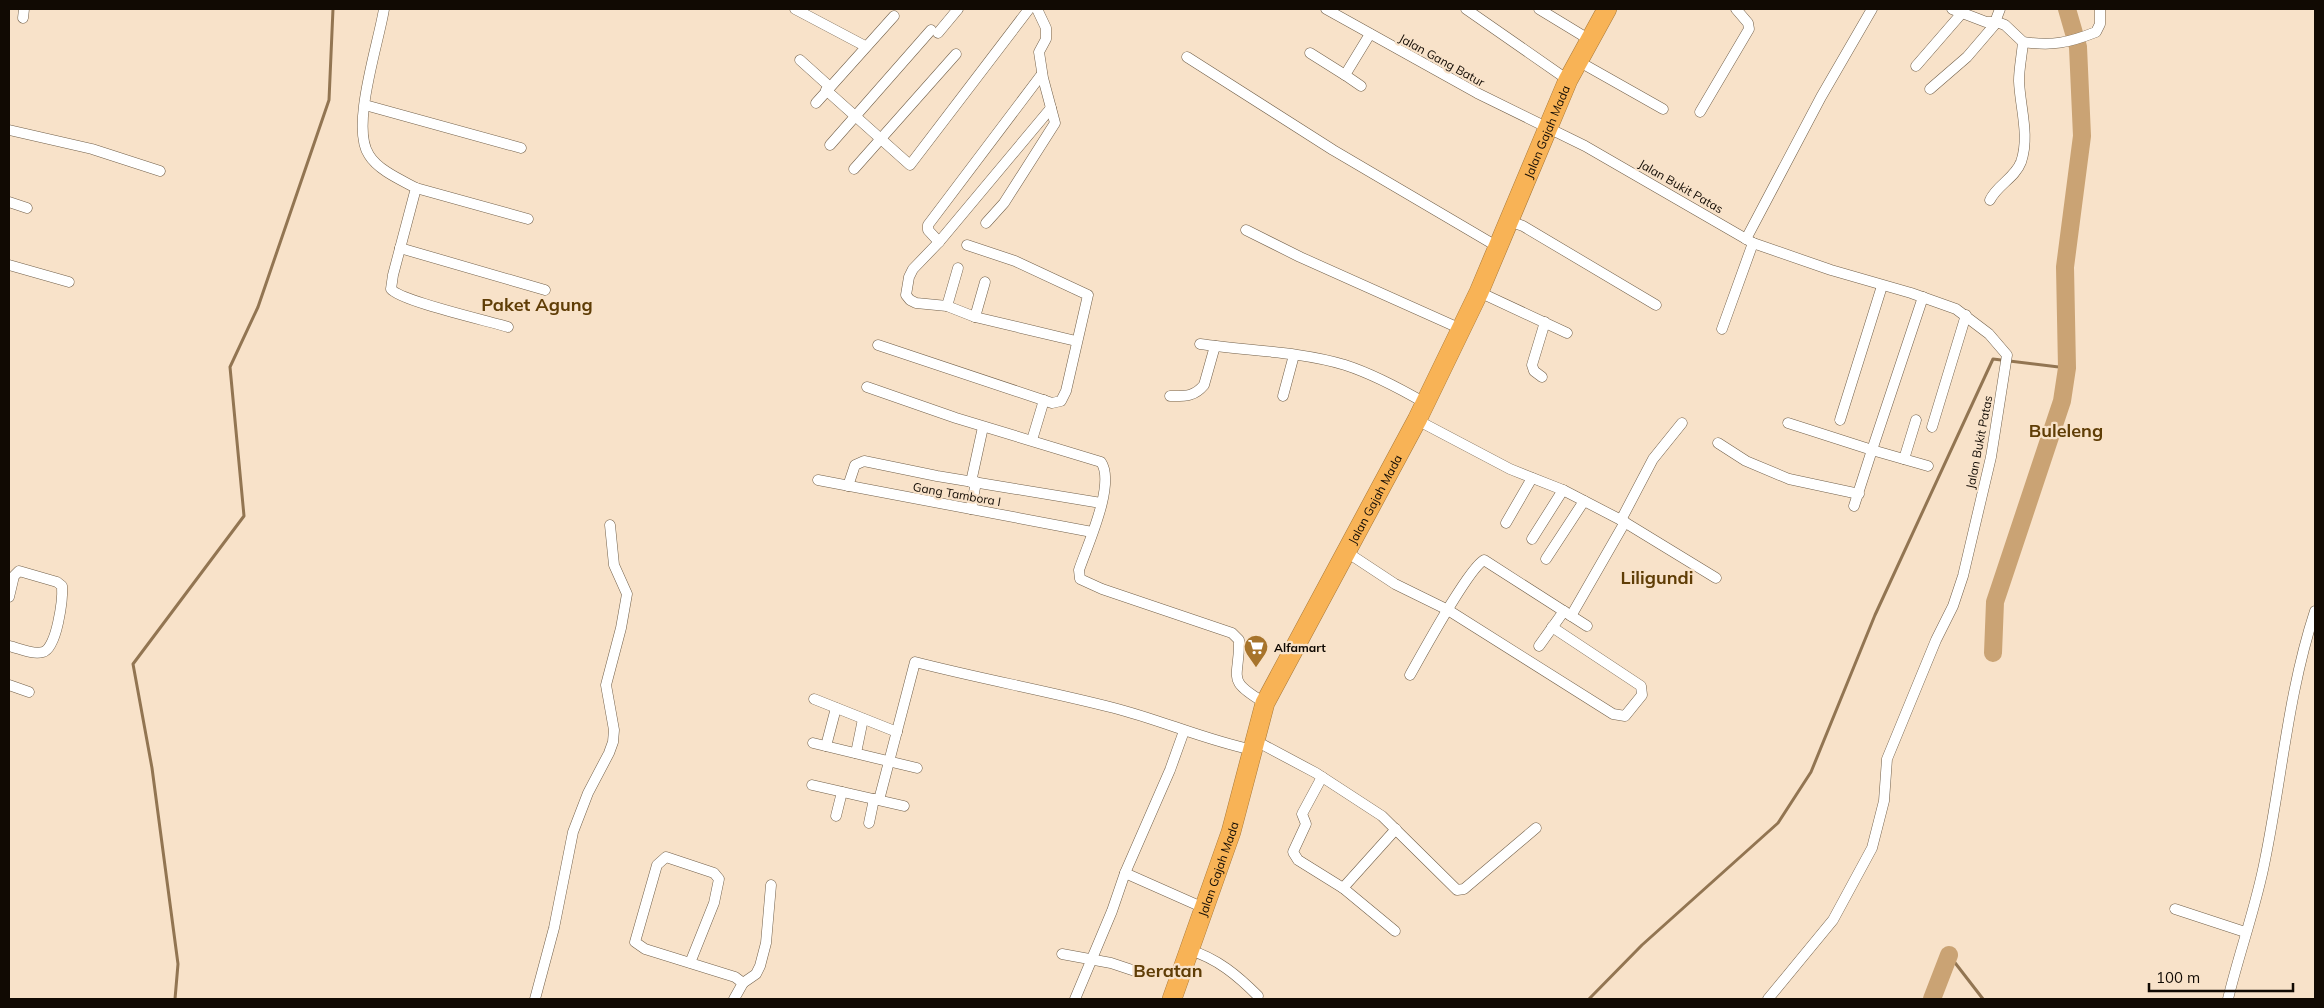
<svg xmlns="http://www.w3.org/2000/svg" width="2324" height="1008" font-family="Mulish,sans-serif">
	<rect width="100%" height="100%" fill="#f8e2c9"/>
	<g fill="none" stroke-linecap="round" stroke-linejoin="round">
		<g stroke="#927552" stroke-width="3">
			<polyline points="1949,955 1983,999"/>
			<polyline points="175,999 178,964 152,768 133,664 244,516 230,367 258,307 329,100 333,9"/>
			<polyline points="1589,999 1642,945 1778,823 1811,772 1875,615 1993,359 2067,368"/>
		</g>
		<g stroke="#caa374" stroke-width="18">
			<polyline points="1993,653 1995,602 2062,401 2067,368 2065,267 2082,136 2078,47 2067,9"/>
			<polyline points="1932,999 1949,955"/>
		</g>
		<defs>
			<g id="street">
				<path d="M 384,9 C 379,42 350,127 369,155 C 378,170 401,180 416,188 L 393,275 L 391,289 C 400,301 489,321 508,327"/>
				<polyline points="795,9 865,46"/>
				<polyline points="1326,9 1477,93 1585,146 1753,243 1831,270 1911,293 1956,309 1989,334 2007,355 1991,457 1963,576 1953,606 1936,640 1887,759 1884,801 1872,848 1833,920 1768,999"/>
				<polyline points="1466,9 1568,80"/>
				<polyline points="1539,9 1590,40"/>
				<path d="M 1952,9 L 1986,22 L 1997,22 L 2005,25 L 2023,42 C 2053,46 2068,43 2096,32 L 2100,24 L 2100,9"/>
				<polyline points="23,18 24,9"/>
				<polyline points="1995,22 2000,9"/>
				<polyline points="938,33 958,9"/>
				<polyline points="1310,53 1345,75"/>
				<polyline points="1187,57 1333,150 1498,247"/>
				<polyline points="800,60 830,87"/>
				<polyline points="1578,61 1663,109"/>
				<polyline points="1916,66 1962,13"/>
				<polyline points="1361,86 1345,75 1370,34"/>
				<polyline points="1930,89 1967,57 1997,22"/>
				<polyline points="826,90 910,165 1029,9"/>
				<polyline points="816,103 894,16"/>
				<polyline points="365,105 521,148"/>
				<polyline points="1051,108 939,242 913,269 909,277 906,295 910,300 916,303 947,306 975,317 1076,341"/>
				<polyline points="1700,112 1749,29 1748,23 1736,9"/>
				<polyline points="9,130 92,149 160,171"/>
				<polyline points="830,145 931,30"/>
				<polyline points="854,169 956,54"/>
				<polyline points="416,188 528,219"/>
				<path d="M 1990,200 C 1997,185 2015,178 2021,162 C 2030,136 2020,107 2019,81 C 2019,68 2022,55 2023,42"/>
				<polyline points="9,202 27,208"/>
				<polyline points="1509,221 1523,226 1656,305"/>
				<polyline points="986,223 1004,203 1055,123 1043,78 1039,52 1046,39 1046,28 1037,9"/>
				<polyline points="1246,230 1300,257 1461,329"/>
				<polyline points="1746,239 1821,97 1872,9"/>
				<polyline points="939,242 928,230 928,225 1042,74"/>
				<polyline points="400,248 545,290"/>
				<polyline points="9,265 69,282"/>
				<polyline points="1479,292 1567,333"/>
				<polyline points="947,306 958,268"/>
				<polyline points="975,317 985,282"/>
				<polyline points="1722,329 1753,243"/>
				<path d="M 1200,344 C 1248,351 1298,351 1345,365 C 1373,374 1399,388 1425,403"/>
				<polyline points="878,345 1052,403 1061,401 1066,391 1088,295 1015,261 967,245"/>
				<polyline points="1542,377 1534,371 1532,365 1545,322"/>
				<path d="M 867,387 L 956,418 L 1101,462 C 1116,484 1087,546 1079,570 L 1080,579 L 1102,589 L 1232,633 L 1239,640 C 1240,679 1224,679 1265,703"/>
				<path d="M 1170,396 C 1185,396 1194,397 1204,385 L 1215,346"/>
				<polyline points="1283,396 1294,355"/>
				<polyline points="1417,420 1510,469 1563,490 1621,520 1716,578"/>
				<polyline points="1840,420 1882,286"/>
				<polyline points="1788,423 1872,450 1923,297"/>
				<polyline points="1932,427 1966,315"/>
				<polyline points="1032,440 1044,400"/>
				<polyline points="1718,443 1746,461 1789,479 1859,494"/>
				<polyline points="1904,459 1916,420"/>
				<polyline points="818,480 1092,532"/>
				<polyline points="971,482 983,427"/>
				<polyline points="848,486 855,465 864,461 937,476 1101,503"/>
				<polyline points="1854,506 1872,450 1928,466"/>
				<polyline points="971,509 976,482"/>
				<polyline points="1621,520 1653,459 1682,423"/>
				<polyline points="1506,523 1532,478"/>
				<polyline points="1532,539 1563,490"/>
				<polyline points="1345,551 1395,584 1448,610 1613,714 1625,716 1642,695 1641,686 1552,627"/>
				<polyline points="1546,559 1584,501"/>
				<path d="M 9,597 L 14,576 L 19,571 L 57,582 L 62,586 C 63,599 57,648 43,652 C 32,655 19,648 9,646"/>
				<polyline points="1571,616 1625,522"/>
				<polyline points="1539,646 1564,611"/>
				<path d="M 1410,675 C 1422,654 1468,569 1484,560 L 1587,626"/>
				<polyline points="9,685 29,692"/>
				<polyline points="814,699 897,732"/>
				<polyline points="1254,740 1316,773 1382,816 1457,890 1464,889 1536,828"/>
				<polyline points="813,743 917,768"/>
				<polyline points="826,746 836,708"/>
				<polyline points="856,753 863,719"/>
				<polyline points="1322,777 1302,814 1306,824 1293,852 1298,860 1343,888 1396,829"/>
				<polyline points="812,785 904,806"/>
				<path d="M 879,800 L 915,662 C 981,679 1048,691 1114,708 C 1161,720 1205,740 1253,750"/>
				<polyline points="836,816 842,792"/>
				<polyline points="869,823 874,799"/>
				<polyline points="1125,873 1204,908"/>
				<polyline points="1343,888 1395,931"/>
				<polyline points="2175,909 2245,932"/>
				<path d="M 1189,950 C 1217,958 1238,976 1258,996"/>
				<polyline points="1062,954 1111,963 1138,972"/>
				<polyline points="690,963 714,903 719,879 714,873 666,857 657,865 635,942 645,949 735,977 743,983"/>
				<polyline points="535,999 554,928 573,832 588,793 609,753 613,742 614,730 606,685 621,628 627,594 614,565 610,525"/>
				<polyline points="734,999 743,983 756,974 760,966 766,943 771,885"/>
				<polyline points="1075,999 1112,911 1125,873 1170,770 1184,731"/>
				<path d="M 2228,999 C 2239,953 2256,907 2265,860 C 2282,777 2288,693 2315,611"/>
			</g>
			<g id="highway">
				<path id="s1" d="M 1172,999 L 1231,832 L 1265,703 L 1417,420 L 1479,292 L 1568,80 L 1607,9"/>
			</g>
		</defs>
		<use href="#street" stroke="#72604a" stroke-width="11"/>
		<use href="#highway" stroke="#a77839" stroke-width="20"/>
		<use href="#street" stroke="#fff" stroke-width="10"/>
		<use href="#highway" stroke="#f8b356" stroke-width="19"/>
	</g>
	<defs>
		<symbol id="supermarket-pin" viewBox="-11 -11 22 30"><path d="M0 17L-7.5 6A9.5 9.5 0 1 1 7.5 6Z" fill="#a7742c" stroke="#f8e2c9"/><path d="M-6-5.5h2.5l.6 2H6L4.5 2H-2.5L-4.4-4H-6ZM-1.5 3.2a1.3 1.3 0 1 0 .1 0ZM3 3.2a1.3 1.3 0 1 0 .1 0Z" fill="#fff"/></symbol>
	</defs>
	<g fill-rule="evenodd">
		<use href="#supermarket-pin" x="1242" y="633" width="28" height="38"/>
	</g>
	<g text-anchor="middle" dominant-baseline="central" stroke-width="4.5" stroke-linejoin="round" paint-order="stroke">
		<g font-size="12" fill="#110a03" stroke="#f8e2c9">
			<text transform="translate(1442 60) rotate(29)">Jalan Gang Batur</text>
			<text stroke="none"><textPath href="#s1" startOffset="948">Jalan Gajah Mada</textPath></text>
			<text transform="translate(1681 186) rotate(30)">Jalan Bukit Patas</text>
			<text transform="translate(1979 442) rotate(-79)">Jalan Bukit Patas</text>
			<text transform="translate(957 494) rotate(10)">Gang Tambora I</text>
			<text stroke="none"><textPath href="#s1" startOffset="542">Jalan Gajah Mada</textPath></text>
			<text stroke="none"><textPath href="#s1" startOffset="138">Jalan Gajah Mada</textPath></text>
		</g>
		<g font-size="12" font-weight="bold" fill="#110a03" stroke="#f8e2c9" text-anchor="start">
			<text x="1274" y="647">Alfamart</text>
		</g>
		<g font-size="18" font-weight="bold" fill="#5f3d06" stroke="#f8e2c9">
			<text x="537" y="304">Paket Agung</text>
			<text x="2066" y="430">Buleleng</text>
			<text x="1657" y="577">Liligundi</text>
			<text x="1168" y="970">Beratan</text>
		</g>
	</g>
	<rect width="2324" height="1008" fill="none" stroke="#110a03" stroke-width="20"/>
	<path d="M2149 983v8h144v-8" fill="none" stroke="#110a03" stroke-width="2.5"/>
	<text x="2156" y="983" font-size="15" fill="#110a03" stroke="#f8e2c9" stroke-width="4" paint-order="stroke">100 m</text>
</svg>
